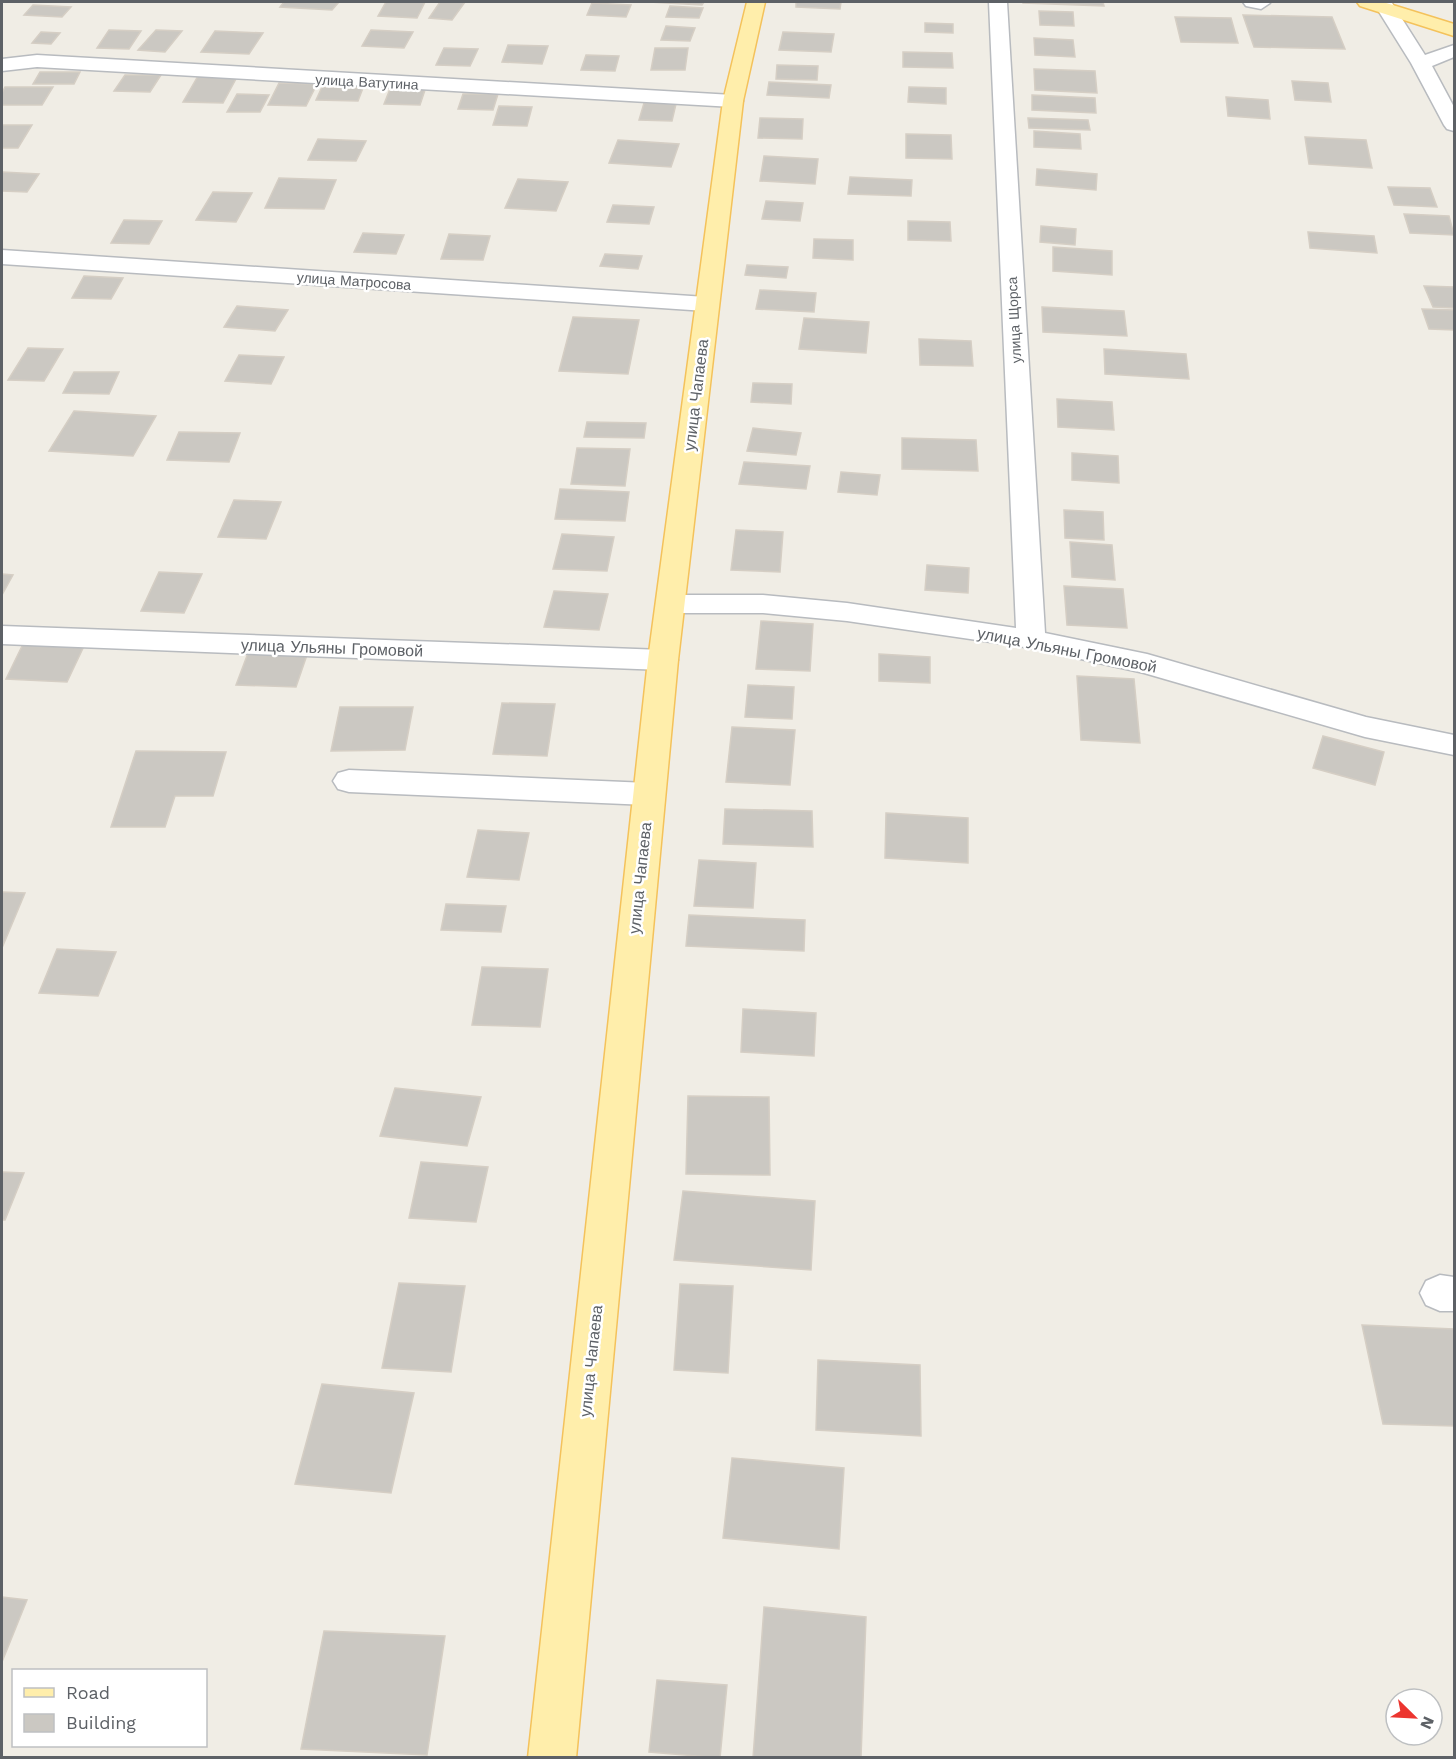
<svg xmlns="http://www.w3.org/2000/svg" width="1456" height="1759" font-family="'Work Sans',sans-serif">
	<rect width="100%" height="100%" fill="#f0ede5"/>
	<g fill="#cbc8c2" stroke="#d5cec4" stroke-width="1.5">
		<polygon points="284,2 339,2 332,10 280,7"/>
		<polygon points="386,2 425,2 417,18 378,16"/>
		<polygon points="440,2 465,2 452,20 429,18"/>
		<polygon points="649,2 704,2 702,5"/>
		<polygon points="796,2 841,2 840,9 796,7"/>
		<polygon points="1023,2 1103,2 1104,6 1023,3"/>
		<polygon points="592,3 631,5 626,17 587,15"/>
		<polygon points="33,5 71,7 62,17 24,15"/>
		<polygon points="670,6 703,8 699,18 666,17"/>
		<polygon points="1039,11 1073,12 1074,26 1040,25"/>
		<polygon points="1243,15 1332,17 1345,49 1254,47"/>
		<polygon points="1175,17 1231,18 1238,43 1181,42"/>
		<polygon points="925,23 953,24 953,33 925,32"/>
		<polygon points="666,26 695,28 690,41 661,40"/>
		<polygon points="109,30 141,31 129,49 97,48"/>
		<polygon points="156,30 182,31 165,52 138,50"/>
		<polygon points="371,30 413,32 404,48 362,46"/>
		<polygon points="215,31 263,33 249,54 201,52"/>
		<polygon points="41,32 60,33 51,44 32,43"/>
		<polygon points="783,32 834,34 831,52 779,50"/>
		<polygon points="1034,38 1073,40 1075,57 1035,55"/>
		<polygon points="508,45 548,46 542,64 502,62"/>
		<polygon points="444,48 478,49 470,66 436,65"/>
		<polygon points="655,48 688,48 685,70 651,70"/>
		<polygon points="903,52 952,53 953,68 903,67"/>
		<polygon points="586,55 619,56 615,71 581,70"/>
		<polygon points="777,65 818,66 817,80 776,79"/>
		<polygon points="1034,69 1095,71 1097,93 1035,90"/>
		<polygon points="40,72 80,72 74,84 33,84"/>
		<polygon points="125,75 161,75 150,92 114,91"/>
		<polygon points="198,76 237,77 223,103 183,102"/>
		<polygon points="1292,81 1328,83 1331,102 1295,100"/>
		<polygon points="769,82 831,85 829,98 767,95"/>
		<polygon points="279,83 317,84 306,106 268,105"/>
		<polygon points="5,87 53,87 42,105 2,105 2,93"/>
		<polygon points="322,87 363,88 358,101 316,100"/>
		<polygon points="909,87 946,88 946,104 908,102"/>
		<polygon points="390,89 425,90 420,105 384,104"/>
		<polygon points="237,94 269,95 260,112 227,112"/>
		<polygon points="463,94 498,94 493,110 458,109"/>
		<polygon points="1032,95 1095,98 1096,113 1032,110"/>
		<polygon points="1226,97 1268,100 1270,119 1228,116"/>
		<polygon points="644,103 676,104 672,121 639,120"/>
		<polygon points="499,106 532,107 527,126 493,125"/>
		<polygon points="760,118 803,119 802,139 758,138"/>
		<polygon points="1028,118 1088,120 1090,130 1029,128"/>
		<polygon points="2,125 32,125 18,148 2,148"/>
		<polygon points="1034,131 1080,134 1081,149 1034,147"/>
		<polygon points="906,134 951,135 952,159 906,158"/>
		<polygon points="1305,137 1366,140 1372,168 1309,164"/>
		<polygon points="318,139 366,141 356,161 308,160"/>
		<polygon points="618,140 679,144 671,167 609,163"/>
		<polygon points="764,156 818,159 815,184 760,181"/>
		<polygon points="1037,169 1097,174 1096,190 1036,185"/>
		<polygon points="2,172 39,174 27,192 2,191"/>
		<polygon points="850,177 912,180 911,196 848,194"/>
		<polygon points="279,178 336,180 324,209 265,208"/>
		<polygon points="518,179 568,182 556,211 505,208"/>
		<polygon points="1388,187 1430,188 1437,207 1394,205"/>
		<polygon points="213,192 252,193 236,222 196,220"/>
		<polygon points="766,201 803,203 800,221 762,219"/>
		<polygon points="613,205 654,207 649,224 607,222"/>
		<polygon points="1404,214 1449,216 1454,235 1410,233"/>
		<polygon points="124,220 162,221 149,244 111,243"/>
		<polygon points="908,221 950,222 951,241 908,240"/>
		<polygon points="1041,226 1076,229 1075,245 1040,242"/>
		<polygon points="1308,232 1374,236 1377,253 1310,248"/>
		<polygon points="363,233 404,235 396,254 354,252"/>
		<polygon points="449,234 490,236 483,260 441,259"/>
		<polygon points="814,239 853,240 853,260 813,258"/>
		<polygon points="1053,247 1112,251 1112,275 1053,271"/>
		<polygon points="605,254 642,256 638,269 600,266"/>
		<polygon points="747,265 788,267 786,278 745,275"/>
		<polygon points="84,276 123,278 111,299 72,298"/>
		<polygon points="1424,286 1454,287 1454,308 1433,307"/>
		<polygon points="760,290 816,293 814,312 756,309"/>
		<polygon points="237,306 288,310 275,331 224,327"/>
		<polygon points="1042,307 1124,311 1127,336 1043,332"/>
		<polygon points="1422,309 1454,310 1454,330 1429,329"/>
		<polygon points="573,317 639,320 628,374 559,371"/>
		<polygon points="804,318 869,322 866,353 799,349"/>
		<polygon points="919,339 971,341 973,366 920,365"/>
		<polygon points="28,348 63,349 44,381 8,380"/>
		<polygon points="1104,349 1186,354 1189,379 1105,374"/>
		<polygon points="239,355 284,357 271,384 225,381"/>
		<polygon points="74,372 119,372 109,394 63,393"/>
		<polygon points="753,383 792,384 791,404 751,402"/>
		<polygon points="1057,399 1112,402 1114,430 1058,427"/>
		<polygon points="74,411 156,416 133,456 49,451"/>
		<polygon points="587,422 646,423 644,438 584,437"/>
		<polygon points="753,428 801,433 796,455 747,451"/>
		<polygon points="179,432 240,433 229,462 167,460"/>
		<polygon points="902,438 976,440 978,471 902,469"/>
		<polygon points="577,448 630,449 625,486 571,484"/>
		<polygon points="1072,453 1118,456 1119,483 1072,480"/>
		<polygon points="744,462 810,466 806,489 739,484"/>
		<polygon points="841,472 880,475 877,495 838,492"/>
		<polygon points="560,489 629,492 625,521 555,519"/>
		<polygon points="234,500 281,502 266,539 218,537"/>
		<polygon points="1064,510 1103,512 1104,540 1065,538"/>
		<polygon points="736,530 783,532 780,572 731,570"/>
		<polygon points="562,534 614,537 607,571 553,569"/>
		<polygon points="1070,542 1112,545 1115,580 1072,577"/>
		<polygon points="927,565 969,568 968,593 925,590"/>
		<polygon points="159,572 202,574 184,613 141,611"/>
		<polygon points="2,574 13,575 2,595"/>
		<polygon points="1064,586 1123,589 1127,628 1067,625"/>
		<polygon points="554,591 608,594 599,630 544,627"/>
		<polygon points="761,621 813,624 810,671 756,669"/>
		<polygon points="24,642 85,644 67,682 6,679"/>
		<polygon points="248,653 307,655 296,687 236,685"/>
		<polygon points="879,654 930,657 930,683 879,681"/>
		<polygon points="1077,676 1134,679 1140,743 1081,740"/>
		<polygon points="748,685 794,687 792,719 745,717"/>
		<polygon points="502,703 555,704 547,756 493,754"/>
		<polygon points="340,707 413,707 405,750 331,751"/>
		<polygon points="732,727 795,730 790,785 726,782"/>
		<polygon points="1323,736 1384,752 1375,785 1313,768"/>
		<polygon points="136,751 226,752 213,796 175,796 165,827 111,827"/>
		<polygon points="725,809 812,811 813,847 723,844"/>
		<polygon points="886,813 968,818 968,863 885,858"/>
		<polygon points="478,830 529,833 519,880 467,877"/>
		<polygon points="699,860 756,863 753,908 694,906"/>
		<polygon points="2,892 25,893 2,948"/>
		<polygon points="446,904 506,906 501,932 441,930"/>
		<polygon points="689,915 805,920 804,951 686,946"/>
		<polygon points="57,949 116,952 98,996 39,993"/>
		<polygon points="482,967 548,969 540,1027 472,1025"/>
		<polygon points="743,1009 816,1013 814,1056 741,1052"/>
		<polygon points="395,1088 481,1097 467,1146 380,1136"/>
		<polygon points="688,1096 769,1097 770,1175 686,1174"/>
		<polygon points="421,1162 488,1167 476,1222 409,1218"/>
		<polygon points="2,1172 24,1173 5,1220 2,1220"/>
		<polygon points="683,1191 815,1201 811,1270 674,1260"/>
		<polygon points="399,1283 465,1286 451,1372 382,1368"/>
		<polygon points="680,1284 733,1286 728,1373 674,1370"/>
		<polygon points="1362,1325 1454,1329 1454,1426 1383,1424"/>
		<polygon points="818,1360 920,1365 921,1436 816,1430"/>
		<polygon points="322,1384 414,1393 391,1493 295,1484"/>
		<polygon points="732,1458 844,1468 839,1549 723,1538"/>
		<polygon points="2,1597 27,1600 2,1662"/>
		<polygon points="764,1607 866,1617 861,1758 753,1758"/>
		<polygon points="324,1631 445,1636 427,1755 301,1749"/>
		<polygon points="657,1680 727,1685 720,1758 649,1752"/>
	</g>
	<g fill="none" stroke-linecap="round" stroke-linejoin="round">
		<defs>
			<g id="minor">
				<polygon points="989,2 1007,2 1045,633 1147,654 1366,717 1454,735 1454,755 1365,737 1144,673 1031,648 847,621 763,613 671,613 661,610 657,604 661,598 671,595 763,595 847,603 1016,628"/>
				<polygon points="1243,2 1269,2 1270,3 1261,9 1246,6"/>
				<polygon points="1385,2 1392,3 1425,55 1454,45 1454,57 1432,66 1454,107 1454,131 1447,129 1444,125 1411,63 1376,7"/>
				<polygon points="37,55 733,95 740,97 743,101 740,105 733,107 37,67 2,71 2,59"/>
				<polygon points="2,250 706,297 714,299 718,304 714,309 706,311 2,264"/>
				<polygon points="2,626 663,650 673,653 678,660 673,667 663,670 2,644"/>
				<polygon points="349,770 648,783 659,786 664,794 659,802 648,805 349,792 338,789 333,781 338,773"/>
				<polygon points="1440,1275 1454,1277 1454,1311 1440,1311 1426,1305 1420,1293 1426,1281"/>
			</g>
			<g id="major">
				<polygon points="747,2 765,2 743,101 678,660 576,1758 528,1758 648,660 723,101"/>
				<polygon points="1357,2 1383,2 1454,24 1454,36 1360,6"/>
			</g>
		</defs>
		<use href="#minor" stroke="#b8bbbf" stroke-width="3"/>
		<use href="#major" stroke="#f4c25b" stroke-width="3"/>
		<use href="#minor" fill="#fff" fill-rule="evenodd"/>
		<use href="#major" fill="#ffeeab" fill-rule="evenodd"/>
	</g>
	<g text-anchor="middle" dominant-baseline="central" stroke-width="5" stroke-linejoin="round" paint-order="stroke">
		<g font-size="14" fill="#5d6166" stroke="#fff">
			<text transform="translate(367 82) rotate(3)">улица Ватутина</text>
			<text transform="translate(354 281) rotate(4)">улица Матросова</text>
			<text transform="translate(1014 320) rotate(-93)">улица Щорса</text>
		</g>
		<g font-size="16" fill="#5d6166" stroke="#fff">
			<text transform="translate(696 395) rotate(-83)">улица Чапаева</text>
			<text transform="translate(332 648) rotate(2)">улица Ульяны Громовой</text>
			<text transform="translate(1067 650) rotate(11)">улица Ульяны Громовой</text>
			<text transform="translate(640 878) rotate(-84)">улица Чапаева</text>
			<text transform="translate(591 1361) rotate(-84)">улица Чапаева</text>
		</g>
	</g>
	<rect width="1456" height="1759" fill="none" stroke="#5d6166" stroke-width="6"/>
	<rect x="12" y="1669" width="195" height="78" fill="#ffffff" stroke="#bec0c2" stroke-width="1.5"/>
	<rect x="24" y="1688" width="30" height="9" fill="#ffeeab" stroke="#bec0c2" stroke-width="1.5"/>
	<text x="66" y="1699" font-size="18" fill="#5d6166">Road</text>
	<rect x="24" y="1714" width="30" height="18" fill="#cbc8c2" stroke="#bec0c2" stroke-width="1.5"/>
	<text x="66" y="1729" font-size="18" fill="#5d6166">Building</text>
	<g transform="translate(1414 1717) rotate(114)"><circle r="28" fill="#ffffff" stroke="#bec0c2" stroke-width="1.5"/>
	<path d="M0-4.5L10 22L0 15L-10 22Z" fill="#ec352f"/>
	<text y="-9" font-size="16" font-weight="bold" text-anchor="middle" fill="#5d6166">N</text>
	</g>
</svg>
